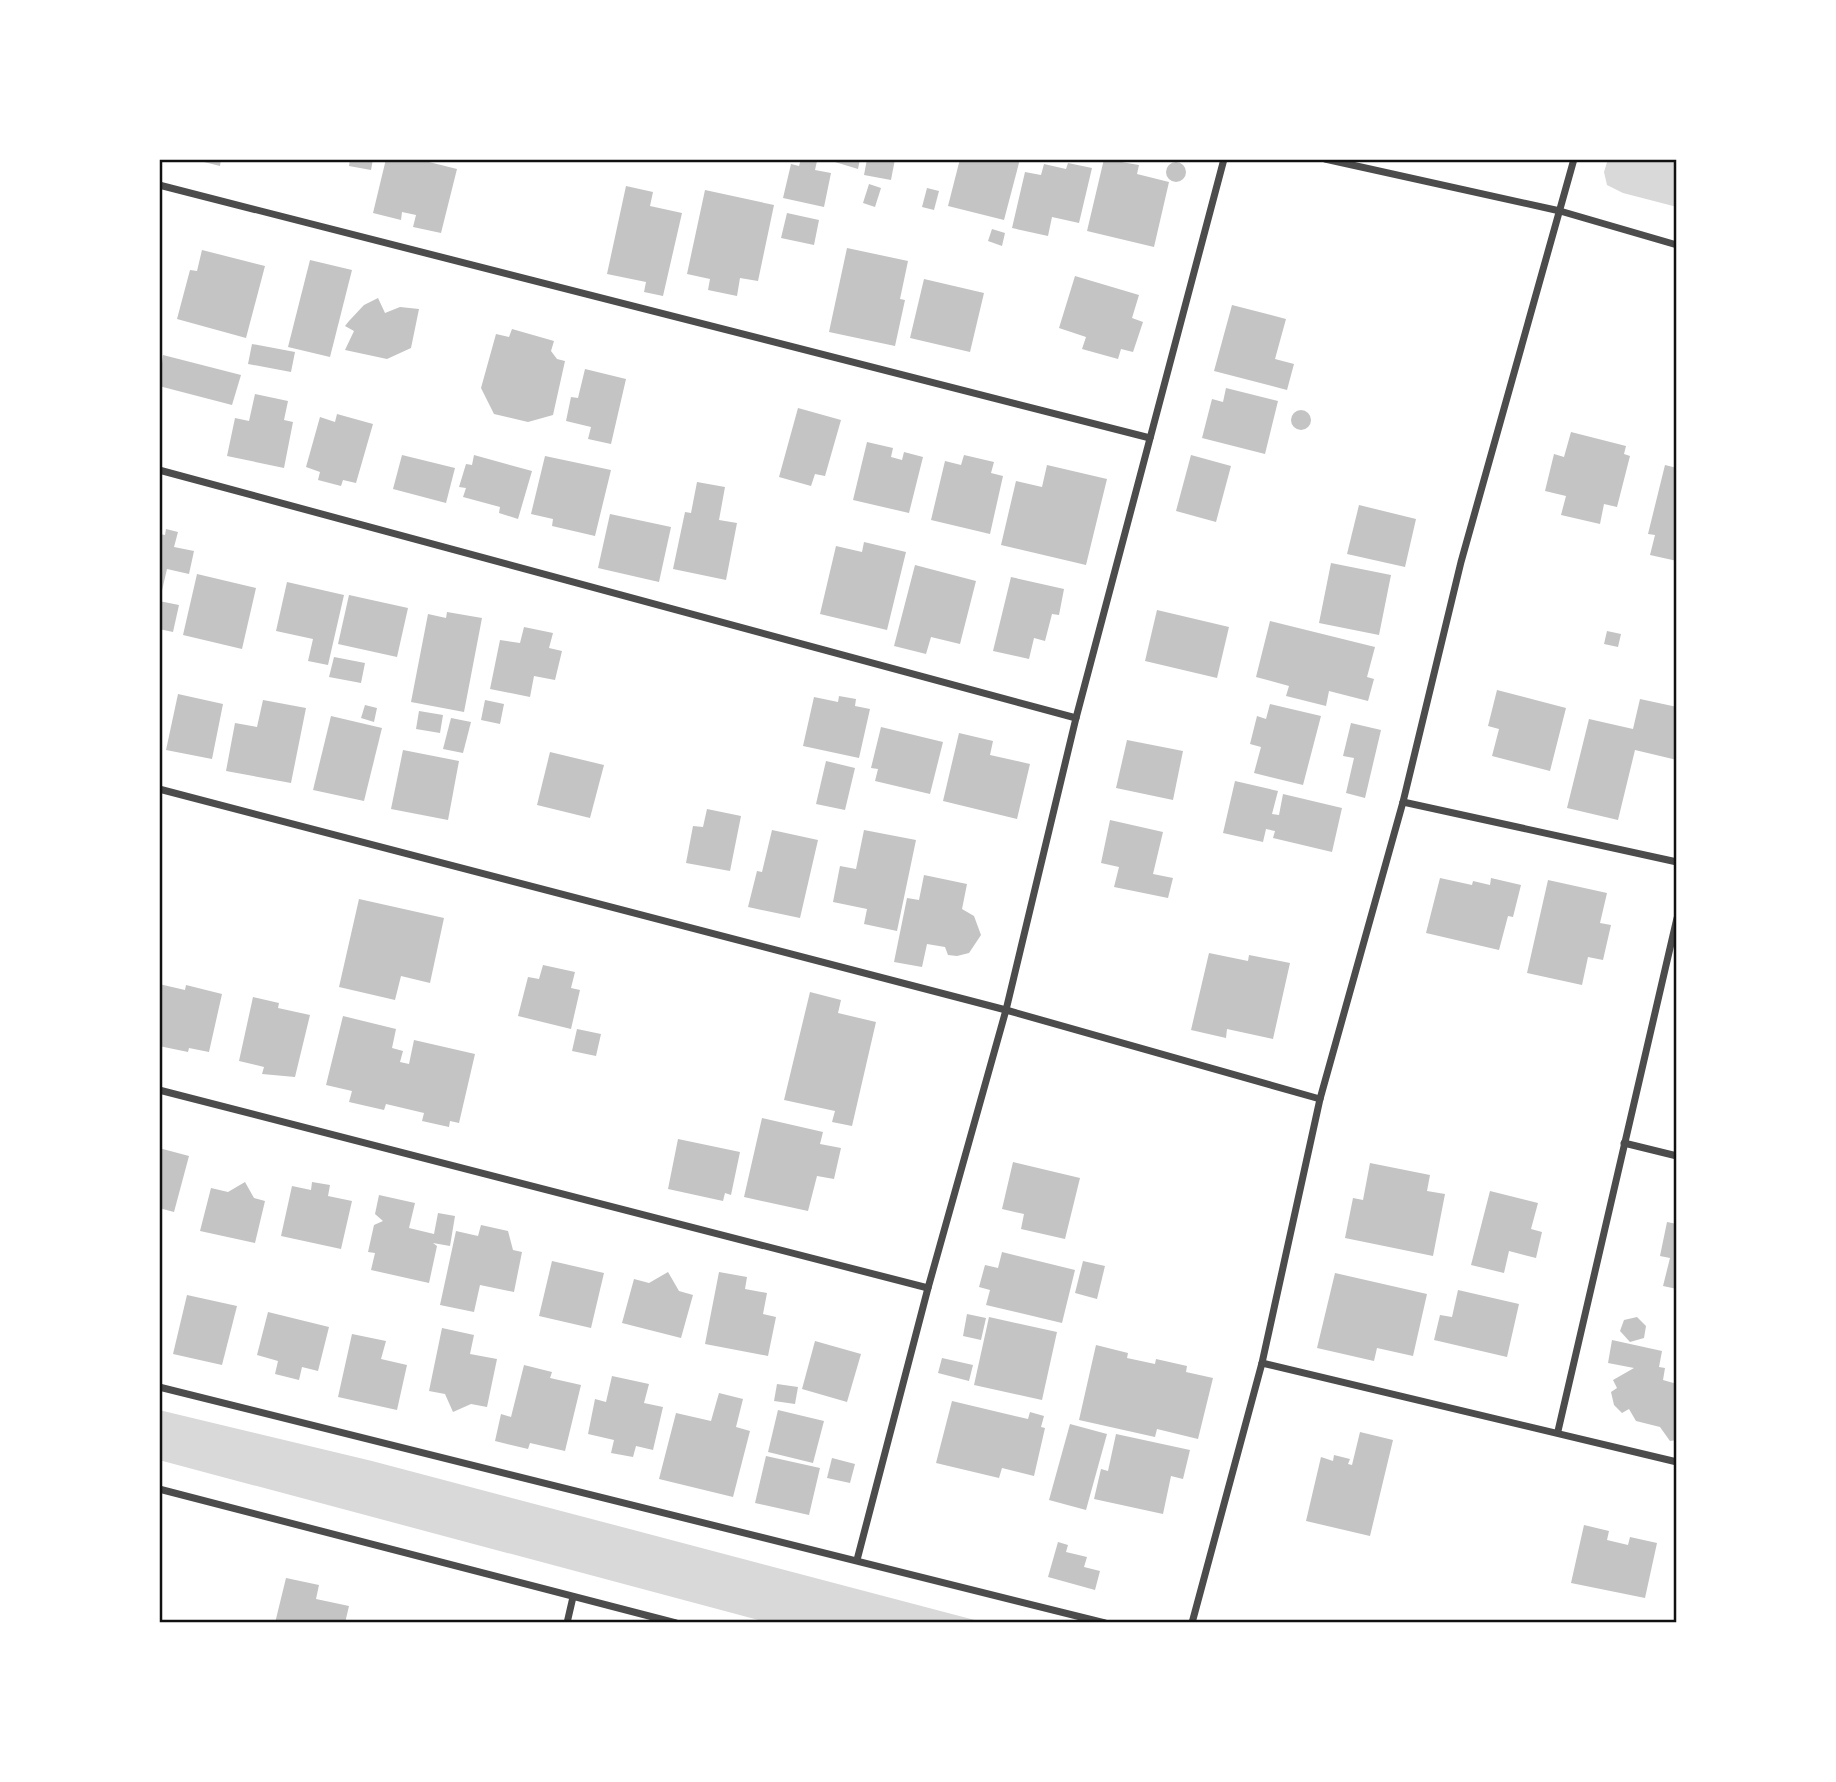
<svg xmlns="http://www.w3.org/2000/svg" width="1836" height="1782" font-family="'Golos Text',sans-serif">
	<rect width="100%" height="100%" fill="#fff"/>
	<g fill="#d9d9d9">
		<polygon points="1608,159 1677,159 1677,207 1623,193 1607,185 1604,172"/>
		<polygon points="159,1410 372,1461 986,1623 770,1623 159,1460"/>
	</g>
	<g fill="#c4c4c4">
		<polygon points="192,159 221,159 220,166"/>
		<polygon points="350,159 373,159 371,170 349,166"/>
		<polygon points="386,159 417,159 457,169 441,233 413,227 416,215 402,212 401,220 373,213"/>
		<polygon points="801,159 817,161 815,170 831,173 824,207 783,198 791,164 799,166"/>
		<polygon points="825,159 860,159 858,169"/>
		<polygon points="867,159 895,159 891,180 864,175"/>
		<polygon points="960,159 1020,159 1004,220 948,206"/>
		<polygon points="1104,159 1139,165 1137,174 1169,182 1154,247 1087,231"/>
		<circle cx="1176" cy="172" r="10"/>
		<polygon points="1068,163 1092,168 1079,223 1052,217 1048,236 1012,228 1025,172 1041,175 1044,164 1066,169"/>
		<polygon points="869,184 881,188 875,207 863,203"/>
		<polygon points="626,186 653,192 650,206 682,213 663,296 644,292 646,282 607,274"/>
		<polygon points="927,188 939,191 934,210 922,207"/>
		<polygon points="705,190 774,205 758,281 740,278 737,296 708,290 710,279 687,274"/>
		<polygon points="787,213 819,220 814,245 781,238"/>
		<polygon points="992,229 1005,233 1002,246 988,241"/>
		<polygon points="847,248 908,261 900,299 905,300 895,346 829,332"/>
		<polygon points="202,250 265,266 246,338 177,319 190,270 197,271"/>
		<polygon points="310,260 352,270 330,357 288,347"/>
		<polygon points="1075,276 1139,295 1132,318 1143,322 1133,352 1121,349 1118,359 1082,349 1086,337 1059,328"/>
		<polygon points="924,279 984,293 970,352 910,338"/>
		<polygon points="378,298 385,313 400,307 419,309 411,348 387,359 345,350 354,331 345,326 349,321 364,305"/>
		<polygon points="1232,305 1286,319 1275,359 1294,364 1287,390 1214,371"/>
		<polygon points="512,329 554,341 551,351 557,359 565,361 553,415 528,422 494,414 481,388 496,334 509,337"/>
		<polygon points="252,344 295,352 291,372 248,364"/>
		<polygon points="163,355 241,375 232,405 159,386"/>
		<polygon points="585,369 626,379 611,444 588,439 591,427 566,421 571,397 578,398"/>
		<polygon points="1226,388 1278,401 1265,454 1202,438 1212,399 1223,402"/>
		<polygon points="255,394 288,401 284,420 293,422 284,468 227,456 235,418 249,421"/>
		<polygon points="798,408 841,420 825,476 815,474 811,486 779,477"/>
		<circle cx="1301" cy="420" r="10"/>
		<polygon points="337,414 373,424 356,483 343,480 341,486 318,480 320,472 306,467 320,417 335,422"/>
		<polygon points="1571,432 1626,446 1624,454 1630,456 1617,507 1604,504 1600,524 1561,515 1566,496 1545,491 1554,454 1564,457"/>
		<polygon points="867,442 893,448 891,457 902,460 904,452 923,457 909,513 853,500"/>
		<polygon points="402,455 455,468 446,503 393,489"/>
		<polygon points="474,455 532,471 518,519 499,513 500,507 463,497 466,488 459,487 466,464 472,465"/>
		<polygon points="964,455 994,462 991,473 1003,476 990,534 931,520 945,461 961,465"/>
		<polygon points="1191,455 1231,466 1216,522 1176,511"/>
		<polygon points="545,456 611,470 595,536 552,526 553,519 531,514"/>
		<polygon points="1047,465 1107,479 1086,565 1001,545 1016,481 1042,487"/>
		<polygon points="1665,465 1677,468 1677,561 1650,555 1655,535 1648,534"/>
		<polygon points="697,482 725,487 719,520 737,523 726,580 673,569 685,512 691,513"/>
		<polygon points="1359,505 1416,519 1405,567 1347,554"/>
		<polygon points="610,514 671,527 659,582 598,568"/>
		<polygon points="166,529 178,532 174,547 194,551 189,574 167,569 160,599 159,534 165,535"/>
		<polygon points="864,542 906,552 887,630 820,614 836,546 862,552"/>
		<polygon points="1331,563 1391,575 1379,635 1319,623"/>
		<polygon points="915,565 976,581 960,644 931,637 926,654 894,646"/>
		<polygon points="197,574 256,588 242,649 183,635"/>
		<polygon points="1011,577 1064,589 1059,615 1052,614 1045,641 1034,638 1029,659 993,651"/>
		<polygon points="287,582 344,595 328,665 308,661 313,639 276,631"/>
		<polygon points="349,595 408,608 397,657 338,644"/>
		<polygon points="159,601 179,605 173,632 159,629"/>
		<polygon points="1157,610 1229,627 1217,678 1145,661"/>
		<polygon points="447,612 482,618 464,712 411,702 428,614 446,618"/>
		<polygon points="1270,621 1375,647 1367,677 1374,679 1368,701 1329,691 1326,706 1286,696 1289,686 1256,677"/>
		<polygon points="524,627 553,633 549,648 562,651 555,680 534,676 530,697 490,689 500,640 520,643"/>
		<polygon points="1607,631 1621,634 1618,647 1604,644"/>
		<polygon points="334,657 365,663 361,683 329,677"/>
		<polygon points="1497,690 1566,708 1550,771 1492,756 1499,729 1488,726"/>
		<polygon points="178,694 223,704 212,759 166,750"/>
		<polygon points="839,696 856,699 855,706 870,709 859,758 803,746 814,697 838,702"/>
		<polygon points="1640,699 1677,707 1677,760 1635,750 1618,820 1567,808 1589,719 1633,729"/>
		<polygon points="263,700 306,708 291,783 226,771 235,723 257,727"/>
		<polygon points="485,700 504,704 500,724 481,720"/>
		<polygon points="1270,704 1321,716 1303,785 1254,773 1261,747 1250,744 1257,716 1266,719"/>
		<polygon points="365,705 377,708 374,722 361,718"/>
		<polygon points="419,711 443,715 440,733 416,729"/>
		<polygon points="331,716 382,728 364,801 313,790"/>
		<polygon points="451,718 471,722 463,753 443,749"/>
		<polygon points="1351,723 1381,730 1365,798 1346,793 1354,758 1343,756"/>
		<polygon points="881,727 943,742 930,794 875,781 878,769 871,768"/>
		<polygon points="959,733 993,741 990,755 1030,764 1017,819 943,801"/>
		<polygon points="1127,740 1183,751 1173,800 1116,788"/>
		<polygon points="403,750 459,761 448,820 391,809"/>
		<polygon points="550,752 604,765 590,818 537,805"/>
		<polygon points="826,761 855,768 845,810 816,804"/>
		<polygon points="1235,781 1278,791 1272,814 1279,815 1283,794 1342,808 1332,852 1273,838 1275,831 1266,829 1263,842 1223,833"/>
		<polygon points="707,809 741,816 730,871 686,863 693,826 703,827"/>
		<polygon points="1110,820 1163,832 1153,874 1173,878 1168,898 1114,887 1119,867 1101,863"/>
		<polygon points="772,830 818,840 800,918 748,907 757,871 762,872"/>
		<polygon points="864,830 916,840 897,931 864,924 867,909 833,902 840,866 856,869"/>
		<polygon points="924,875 967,884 962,909 974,916 981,935 969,953 957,956 948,955 945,947 927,944 922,967 894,962 907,898 919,900"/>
		<polygon points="1440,878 1472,885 1473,881 1490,885 1491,878 1521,885 1513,917 1508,916 1499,950 1426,933"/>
		<polygon points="1548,880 1607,893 1600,923 1611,925 1603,960 1588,957 1582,985 1527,973"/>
		<polygon points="359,899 444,918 430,983 401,976 395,1000 339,987"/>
		<polygon points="1209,953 1248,961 1249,955 1290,963 1273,1039 1227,1029 1226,1038 1191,1030"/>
		<polygon points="543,965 575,972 571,988 580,990 571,1029 518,1016 528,977 539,979"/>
		<polygon points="159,984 185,990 186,985 222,994 209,1052 189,1048 188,1052 159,1046"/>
		<polygon points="810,992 841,1000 838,1013 876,1022 852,1126 832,1122 835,1111 784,1100"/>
		<polygon points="253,997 279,1003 278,1008 310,1015 295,1077 262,1074 264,1067 239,1061"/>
		<polygon points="343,1016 396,1029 392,1048 403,1051 400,1062 409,1064 414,1040 475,1054 459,1123 450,1121 449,1127 422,1121 424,1113 386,1104 384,1110 349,1102 352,1091 326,1085"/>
		<polygon points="577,1029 601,1034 596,1056 572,1051"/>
		<polygon points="762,1118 823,1132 820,1144 841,1148 834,1179 817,1176 808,1211 744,1197"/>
		<polygon points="678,1139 740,1152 731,1195 725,1193 723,1201 668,1189"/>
		<polygon points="159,1148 189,1156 174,1212 159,1208"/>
		<polygon points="1013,1162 1080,1178 1065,1239 1021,1229 1024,1214 1002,1209"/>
		<polygon points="1370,1163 1430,1175 1427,1191 1445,1194 1433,1256 1345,1238 1353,1198 1363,1200"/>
		<polygon points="245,1182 254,1198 265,1201 255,1243 200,1231 211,1188 228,1192"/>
		<polygon points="312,1182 330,1185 328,1196 352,1201 341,1249 281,1236 292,1186 311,1190"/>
		<polygon points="1490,1191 1538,1203 1531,1229 1542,1232 1536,1258 1509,1251 1504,1273 1471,1265"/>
		<polygon points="379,1195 415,1203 409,1228 434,1234 438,1213 455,1216 450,1246 433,1243 437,1246 429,1283 371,1270 375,1253 368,1252 374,1225 383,1221 375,1214"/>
		<polygon points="1667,1222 1677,1224 1677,1289 1663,1286 1670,1258 1660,1256"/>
		<polygon points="481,1225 508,1231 513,1250 522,1252 514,1292 480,1285 474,1312 440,1305 456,1231 478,1236"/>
		<polygon points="1002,1252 1075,1270 1062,1323 986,1305 990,1290 979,1287 985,1265 998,1268"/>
		<polygon points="552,1261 604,1273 591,1328 539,1316"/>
		<polygon points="1083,1261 1105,1266 1097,1299 1075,1293"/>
		<polygon points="668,1272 679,1291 693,1295 681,1338 622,1323 634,1279 649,1283"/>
		<polygon points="719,1272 747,1277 745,1289 767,1293 763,1314 776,1317 768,1356 705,1344"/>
		<polygon points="1335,1273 1427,1294 1413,1356 1377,1348 1374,1361 1317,1348"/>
		<polygon points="1458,1290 1519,1304 1507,1357 1434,1340 1440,1315 1452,1317"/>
		<polygon points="187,1295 237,1306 222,1365 173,1354"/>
		<polygon points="268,1312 329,1327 318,1371 302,1367 299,1380 275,1374 278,1361 257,1355"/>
		<polygon points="967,1314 986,1318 981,1340 963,1336"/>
		<polygon points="989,1317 1057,1332 1042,1400 974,1385"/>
		<polygon points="1637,1317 1646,1326 1644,1338 1630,1342 1620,1331 1624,1320"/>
		<polygon points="442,1328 474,1335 470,1354 497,1359 487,1407 471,1404 453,1412 445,1394 429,1391"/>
		<polygon points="352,1334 386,1341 381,1359 407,1365 397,1410 338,1397"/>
		<polygon points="1612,1340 1662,1351 1659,1367 1665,1368 1663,1380 1677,1384 1677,1440 1670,1441 1660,1427 1636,1421 1629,1409 1622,1413 1614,1405 1611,1392 1617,1388 1613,1380 1634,1368 1608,1363"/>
		<polygon points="815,1341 861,1354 847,1402 802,1389"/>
		<polygon points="1096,1345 1128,1353 1127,1358 1155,1364 1156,1359 1187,1366 1186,1372 1213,1378 1198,1439 1157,1429 1155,1437 1079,1420"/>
		<polygon points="942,1358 973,1365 969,1381 938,1373"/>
		<polygon points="524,1365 552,1372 550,1378 581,1385 565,1451 530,1443 528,1449 495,1441 501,1414 511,1417"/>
		<polygon points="612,1376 649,1384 644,1403 663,1407 653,1450 636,1446 633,1457 611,1453 614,1440 588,1434 595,1399 606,1402"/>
		<polygon points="777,1384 798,1387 795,1404 774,1401"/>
		<polygon points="719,1393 743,1399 736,1427 750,1431 733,1497 659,1479 676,1413 711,1421"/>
		<polygon points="952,1401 1028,1419 1030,1412 1044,1416 1041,1427 1045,1428 1034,1476 1002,1468 999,1478 936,1463"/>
		<polygon points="778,1410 824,1421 813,1463 768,1452"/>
		<polygon points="1070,1424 1107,1434 1086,1510 1049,1500"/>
		<polygon points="1360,1432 1393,1440 1370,1536 1306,1521 1321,1457 1333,1461 1334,1455 1350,1459 1348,1464 1352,1465"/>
		<polygon points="1116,1434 1190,1450 1183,1479 1171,1476 1163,1514 1094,1499 1101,1469 1108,1471"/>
		<polygon points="766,1456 820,1468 809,1515 755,1503"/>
		<polygon points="832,1458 855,1464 850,1483 827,1478"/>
		<polygon points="1584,1525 1609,1531 1607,1540 1628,1545 1630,1537 1657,1543 1645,1598 1571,1583"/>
		<polygon points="1058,1542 1068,1545 1066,1552 1087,1557 1084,1567 1100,1571 1095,1590 1048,1577"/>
		<polygon points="286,1578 319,1585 316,1599 349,1606 345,1623 275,1623"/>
	</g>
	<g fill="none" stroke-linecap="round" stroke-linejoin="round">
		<g stroke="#4c4c4c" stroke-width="7">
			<polyline points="1325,159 1560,211 1677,245"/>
			<polyline points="159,185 1150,438"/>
			<polyline points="159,470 1076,718"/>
			<polyline points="159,789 1006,1010 1320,1099"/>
			<polyline points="1403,802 1677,862"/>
			<polyline points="159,1090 928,1288"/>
			<polyline points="1624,1143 1677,1156"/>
			<polyline points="1262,1363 1677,1462"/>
			<polyline points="159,1387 1105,1623"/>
			<polyline points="1558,1431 1677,918"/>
			<polyline points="159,1489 676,1623"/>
			<polyline points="857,1560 928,1288 1006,1010 1076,718 1224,159"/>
			<polyline points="567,1623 573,1597"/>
			<polyline points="1192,1623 1262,1363 1320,1099 1403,802 1461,562 1574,159"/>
		</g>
	</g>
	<rect width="1836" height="1782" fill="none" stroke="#ffffff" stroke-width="322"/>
	<rect x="161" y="161" width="1514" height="1460" fill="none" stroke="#111" stroke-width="2.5"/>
</svg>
